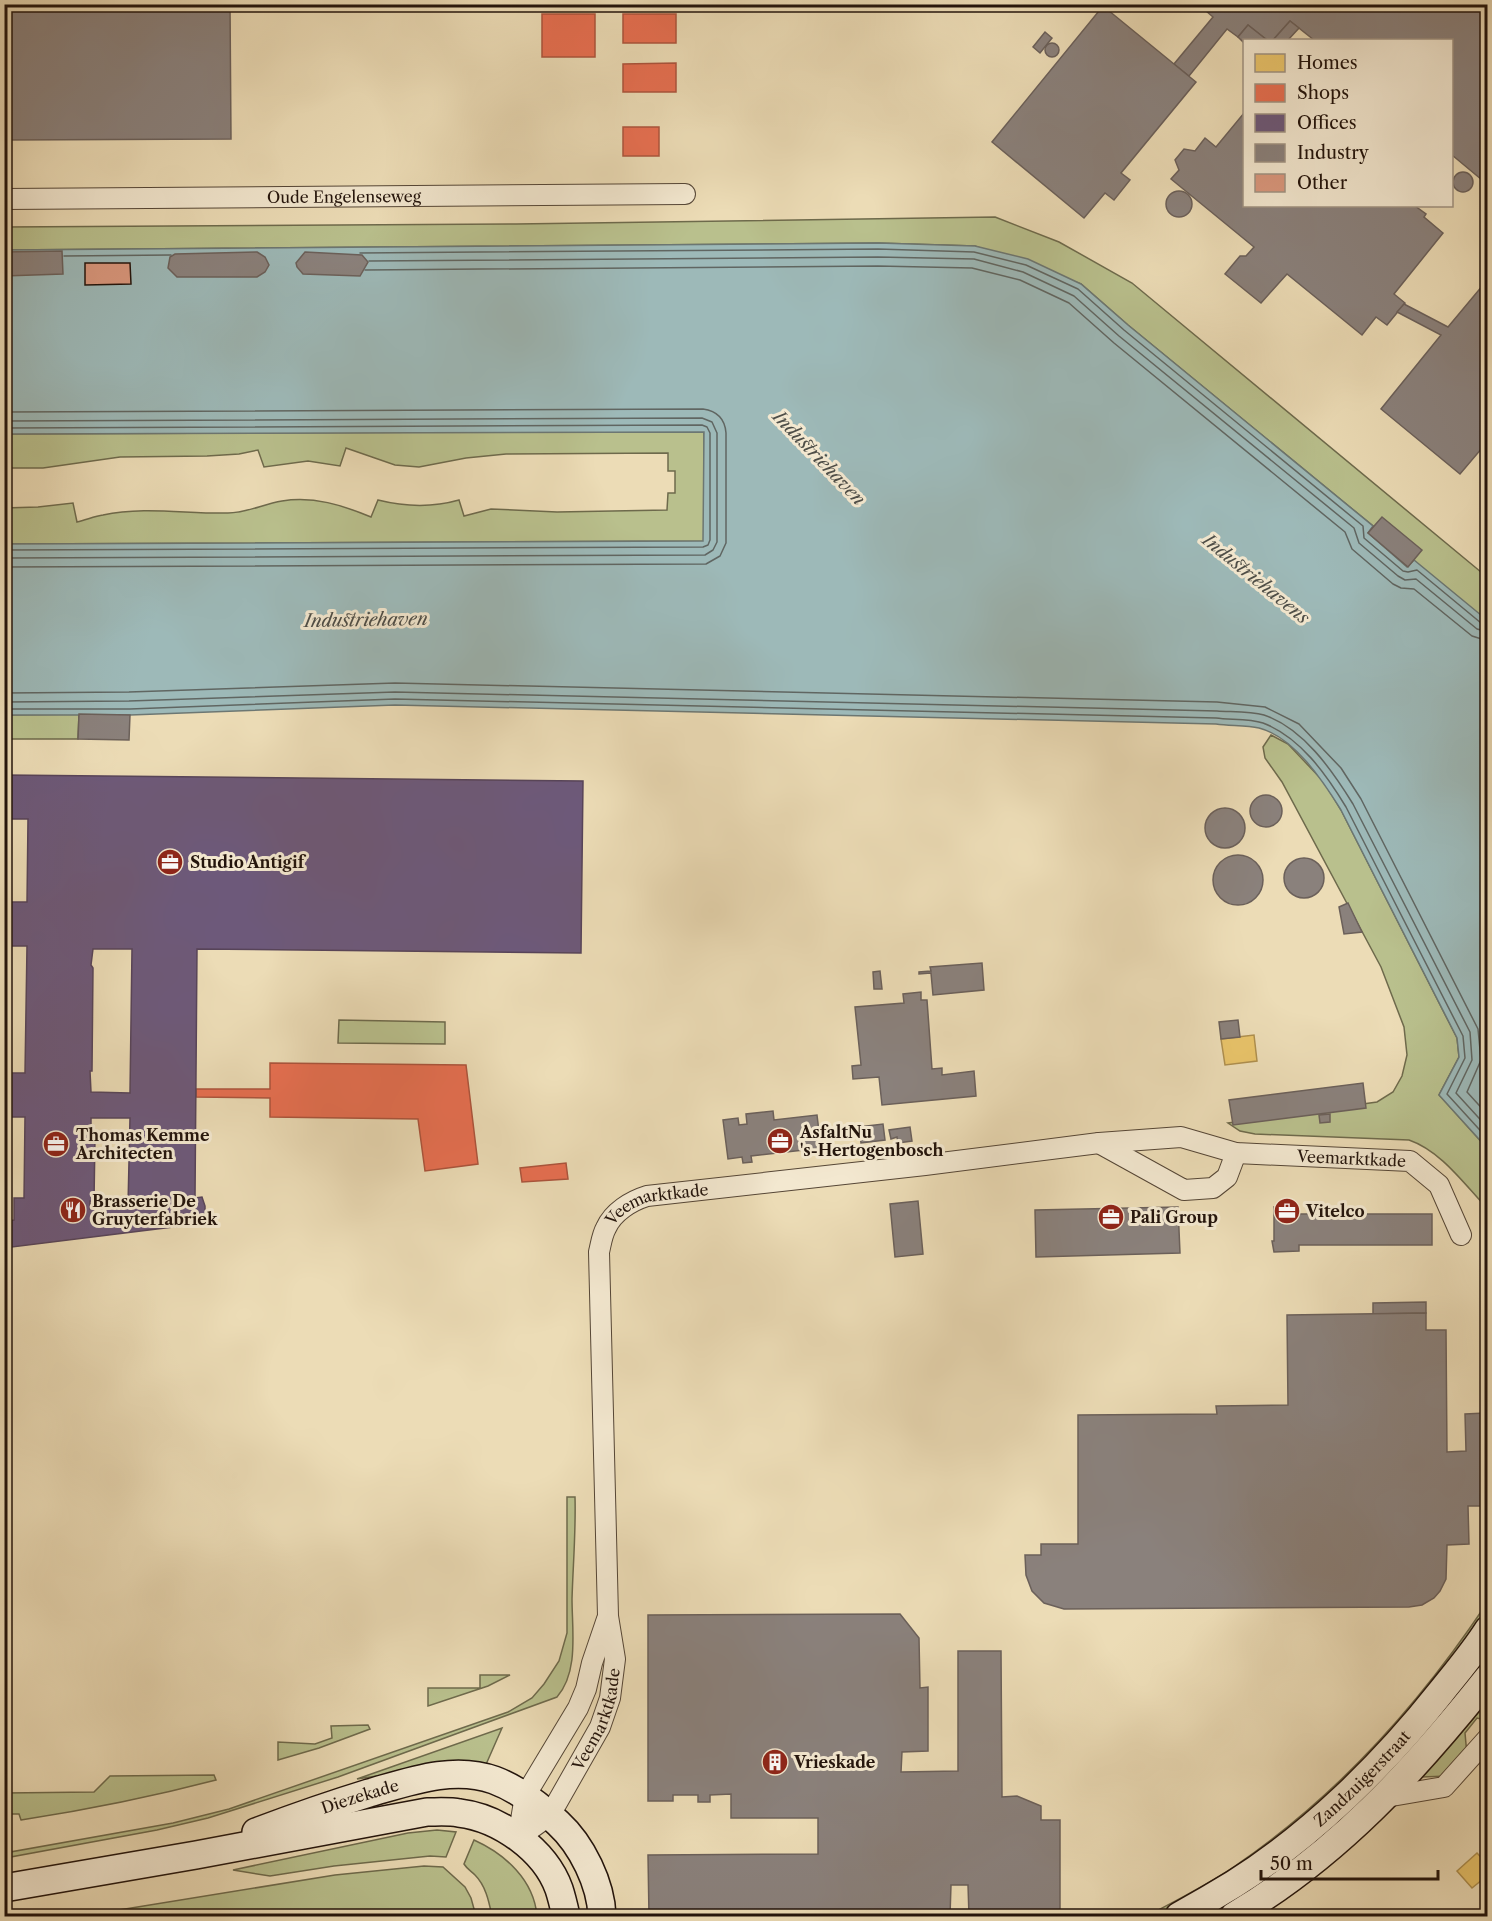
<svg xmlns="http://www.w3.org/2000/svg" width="1492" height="1921" font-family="'Libre Caslon Text',serif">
	<rect width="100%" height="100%" fill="#ecdcb6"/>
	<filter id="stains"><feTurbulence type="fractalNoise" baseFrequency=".00333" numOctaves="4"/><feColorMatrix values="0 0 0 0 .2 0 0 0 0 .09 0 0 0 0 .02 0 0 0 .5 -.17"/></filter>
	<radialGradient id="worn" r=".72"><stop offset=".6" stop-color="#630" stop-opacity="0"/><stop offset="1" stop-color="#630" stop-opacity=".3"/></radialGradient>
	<g fill="#b9c08d" stroke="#6e6a4c" stroke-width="1.5">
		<polygon points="995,217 1059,242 1132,283 1487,577 1487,623 1408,567 1368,533 1373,526 1128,325 1081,284 975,246 878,243 5,250 4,227 516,224"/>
		<path d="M 704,431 L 704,541 L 5,544 L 4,508 L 38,507 L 73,503 L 77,522 C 86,520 95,516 103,515 C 144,506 187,514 228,513 C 247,513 263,504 282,501 C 314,496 342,505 371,517 L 378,500 C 406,507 431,508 459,500 L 464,516 L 491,509 L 557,512 L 667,510 L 668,493 L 675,493 L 675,471 L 668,471 L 668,453 L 506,454 L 466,458 L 419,467 L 395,465 L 346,448 L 340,466 L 308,461 L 264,467 L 258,450 L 239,454 L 207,456 L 120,457 L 43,468 L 5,468 L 5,434 Z"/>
		<polygon points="79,714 78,739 5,739 4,715"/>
		<path d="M 1271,735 L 1288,744 L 1324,782 L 1341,810 L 1457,1038 L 1459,1057 L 1439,1095 L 1487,1148 L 1487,1208 C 1464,1184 1441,1151 1409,1140 L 1255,1134 L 1240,1131 L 1228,1123 L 1377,1102 L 1393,1092 L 1402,1076 L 1407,1055 L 1404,1027 L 1381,967 L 1282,782 L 1265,758 L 1263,747 Z"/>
		<polygon points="339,1020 445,1022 445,1044 338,1043"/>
		<path d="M 567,1497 L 575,1497 C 576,1531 573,1565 572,1599 C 572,1630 579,1672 557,1697 L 338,1777 L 208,1818 L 157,1830 L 5,1858 L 5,1853 L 173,1823 L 229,1809 L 508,1712 L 532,1698 L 544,1684 L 559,1661 L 567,1633 Z"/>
		<path d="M 1487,1603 L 1487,1609 C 1416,1714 1335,1800 1230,1873 C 1207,1889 1180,1902 1155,1916 L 1147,1916 C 1177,1900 1207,1885 1235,1866 C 1336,1797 1419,1705 1487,1603 Z"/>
		<polygon points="480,1675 510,1675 488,1686 428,1706 428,1688 480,1688"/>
		<polygon points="1487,1698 1487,1730 1482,1731 1481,1719 1477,1718 1465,1733 1467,1755 1448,1776 1422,1777"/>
		<polygon points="368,1725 370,1729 319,1748 278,1760 278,1742 315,1744 332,1738 331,1726"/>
		<polygon points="502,1728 484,1769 443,1766 357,1779"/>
		<path d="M 214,1775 L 216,1780 C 151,1797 86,1810 21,1820 L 19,1814 L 5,1814 L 5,1793 L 94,1792 L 110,1776 Z"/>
		<polygon points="437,1830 456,1832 446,1857 430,1856 334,1866 270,1876 233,1870 408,1833"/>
		<path d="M 474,1840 C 505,1854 534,1880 537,1916 L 492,1916 C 489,1902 486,1886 475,1875 C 471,1871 467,1869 464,1864 Z"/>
		<polygon points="424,1866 443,1867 465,1887 471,1898 476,1916 82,1916 335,1875"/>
	</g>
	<path fill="#9db9b8" stroke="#6c7773" stroke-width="1.5" d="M 878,243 L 975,246 L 1028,259 L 1081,284 L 1128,325 L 1373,526 L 1368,533 L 1407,567 L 1414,560 L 1487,620 L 1487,1148 L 1439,1095 L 1459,1057 L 1457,1038 L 1341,810 C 1323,781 1294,737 1259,728 C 1246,725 1230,726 1216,724 L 395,705 L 130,715 L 5,715 L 5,544 L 703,541 L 704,432 L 5,434 L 4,250 Z"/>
	<g fill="#e9c46a" stroke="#ae8f4e" stroke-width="1.5">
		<polygon points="1254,1035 1257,1061 1225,1065 1221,1039"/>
		<polygon points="1477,1853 1488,1865 1488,1875 1472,1888 1457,1871"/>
	</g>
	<g fill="#e76f51" stroke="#ac543c" stroke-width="1.5">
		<rect x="623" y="4" width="53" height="4"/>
		<rect x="542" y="14" width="53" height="43"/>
		<rect x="623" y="14" width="53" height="29"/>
		<polygon points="676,63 676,92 623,92 623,64"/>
		<rect x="623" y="127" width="36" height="29"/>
		<polygon points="270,1063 466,1065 478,1164 425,1171 418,1119 270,1117 270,1098 196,1097 196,1089 270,1089"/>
		<polygon points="566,1163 568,1179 522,1182 520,1168"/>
	</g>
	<path fill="#6d597a" stroke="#574459" stroke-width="1.5" fill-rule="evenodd" d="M 4,775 L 583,781 L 581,953 L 197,949 L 195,1198 L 202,1197 L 205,1206 L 205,1223 L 4,1248 L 4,1221 L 14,1220 L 14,1198 L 24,1198 L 25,1117 L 4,1117 L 4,1094 L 9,1094 L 9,1073 L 25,1073 L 27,946 L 4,946 L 4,923 L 11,923 L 11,902 L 27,902 L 28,819 L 4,819 ZM 93,949 L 132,949 L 130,1093 L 91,1092 L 90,1071 L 92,1071 L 93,968 L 91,965 ZM 91,1118 L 130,1118 L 128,1205 L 90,1209 L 90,1201 L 94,1201 L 95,1137 L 91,1137 Z"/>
	<g fill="#8a817c" stroke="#6b605a" stroke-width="1.5">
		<polygon points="4,4 230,4 231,139 4,140"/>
		<rect x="825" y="4" width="183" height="6"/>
		<polygon points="1198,4 1488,4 1488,185 1452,155 1452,40 1314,40 1290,21 1273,40 1267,40 1248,25 1238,37 1227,29 1189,76 1174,64 1213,17"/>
		<polygon points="1103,6 1196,82 1121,173 1130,180 1114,200 1105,193 1084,218 992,142"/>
		<polygon points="1290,21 1299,28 1288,40 1273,40"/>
		<polygon points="1248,25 1267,40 1244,40 1244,43 1238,37"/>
		<polygon points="1045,32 1052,38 1040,53 1033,47"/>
		<circle cx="1052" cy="50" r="7"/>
		<polygon points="1244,113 1244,206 1415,206 1426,214 1424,217 1443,233 1394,294 1405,303 1387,325 1376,317 1362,335 1287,274 1261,303 1225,274 1240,256 1246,256 1254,247 1171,179 1179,170 1175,160 1184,149 1195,151 1205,138 1216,147"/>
		<circle cx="1463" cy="182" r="10"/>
		<circle cx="1179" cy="204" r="13"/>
		<polygon points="62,251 63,274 4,276 4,252"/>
		<polygon points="257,252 265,257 269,265 265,272 257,277 177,277 168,268 170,257 175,254"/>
		<polygon points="305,252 362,255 368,262 360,276 303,274 297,267 296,263"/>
		<polygon points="1488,279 1488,441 1460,474 1381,409 1441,335 1397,312 1404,304 1448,327"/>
		<polygon points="1382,517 1422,550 1408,567 1368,533"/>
		<polygon points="79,714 130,715 129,740 78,739"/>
		<circle cx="1266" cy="811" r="16"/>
		<circle cx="1225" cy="828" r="20"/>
		<circle cx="1238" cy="880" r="25"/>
		<circle cx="1304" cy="878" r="20"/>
		<polygon points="1348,903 1362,932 1344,934 1339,907"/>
		<polygon points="982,963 984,990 933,995 931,973 919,974 919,972 931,971 930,967"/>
		<polygon points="880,971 882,989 874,989 873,972"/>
		<polygon points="921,992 921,1000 927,1000 932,1069 942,1068 942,1075 974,1071 976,1096 882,1105 879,1077 853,1079 852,1066 861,1065 855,1007 904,1003 903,994"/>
		<polygon points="1238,1020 1240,1037 1221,1039 1219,1022"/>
		<polygon points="1363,1083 1366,1108 1233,1125 1229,1100"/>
		<polygon points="773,1111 774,1120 817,1115 821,1148 751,1156 752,1162 743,1163 742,1157 728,1159 723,1120 738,1118 739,1125 747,1124 746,1114"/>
		<polygon points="1330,1114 1330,1122 1320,1123 1319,1115"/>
		<polygon points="883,1124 885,1140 861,1143 859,1127"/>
		<polygon points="910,1127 912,1141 898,1143 897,1137 891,1139 889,1130"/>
		<polygon points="918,1201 923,1254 895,1257 890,1204"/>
		<polygon points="1178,1207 1180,1253 1036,1257 1035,1210"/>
		<polygon points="1274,1207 1299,1208 1299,1214 1432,1214 1432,1245 1299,1245 1299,1251 1274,1252 1272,1241 1274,1241"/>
		<polygon points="1426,1302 1426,1313 1373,1314 1373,1303"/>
		<polygon points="1426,1313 1426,1330 1446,1330 1447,1452 1466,1451 1465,1414 1485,1413 1487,1506 1468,1506 1469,1544 1447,1545 1446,1579 1440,1591 1434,1598 1422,1605 1409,1607 1064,1609 1044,1603 1032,1591 1026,1575 1025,1555 1041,1555 1041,1544 1078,1544 1078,1415 1217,1414 1216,1406 1288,1405 1287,1315"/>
		<polygon points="900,1614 919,1638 920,1688 928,1687 928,1751 902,1752 901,1772 958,1771 958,1651 1001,1651 1002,1797 1017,1796 1041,1806 1041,1820 1060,1820 1060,1912 1009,1912 1009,1916 969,1916 968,1885 951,1885 950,1916 649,1916 648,1855 818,1854 818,1818 731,1818 731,1794 710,1795 710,1802 698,1802 698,1795 673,1795 673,1801 648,1801 648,1615"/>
	</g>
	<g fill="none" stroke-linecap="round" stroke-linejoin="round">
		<g stroke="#606662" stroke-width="1.5">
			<polyline points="360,253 878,249 974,252 1026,265 1078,289 1124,330 1363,526 1364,538 1403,571 1408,572 1417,570 1481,623 1488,624"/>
			<polyline points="64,256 171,255"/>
			<polyline points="369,261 878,257 974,259 1023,272 1074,296 1119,336 1354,528 1359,543 1398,576 1405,580 1416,579 1477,629 1488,632"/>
			<polyline points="365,270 878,266 972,268 1020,280 1069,303 1114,343 1345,532 1352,549 1393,584 1401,588 1414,589 1472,636 1488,641"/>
			<path d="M 4,412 L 703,409 C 717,411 725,419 726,433 L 726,543 L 720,556 L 706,564 L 4,567"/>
			<polyline points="4,421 702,418 712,422 717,433 717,542 713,550 705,555 4,558"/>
			<polyline points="4,428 702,425 707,427 710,433 710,540 708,545 703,547 4,550"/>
			<polyline points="4,693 129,692 395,683 1217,702 1265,707 1299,724 1341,768 1361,799 1478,1029 1481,1060 1467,1092 1488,1115"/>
			<path d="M 4,702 L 129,701 L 395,692 L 1217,711 C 1231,712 1250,711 1264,715 C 1303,728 1332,770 1353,804 L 1470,1032 L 1472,1060 L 1456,1093 L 1488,1128"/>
			<path d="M 4,709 L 130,709 L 395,699 L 1216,718 C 1230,720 1249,718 1263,723 C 1300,737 1326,774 1346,807 L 1463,1036 L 1465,1058 L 1447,1094 L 1488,1139"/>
		</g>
	</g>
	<polygon fill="#d9977d" stroke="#23140c" stroke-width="1.5" points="85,263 130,263 131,284 85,285"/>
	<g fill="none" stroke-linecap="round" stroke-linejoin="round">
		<defs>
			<g id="street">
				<path id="s1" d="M 4,199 L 685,194"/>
				<polyline points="1099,1143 1184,1190 1213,1188 1227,1177 1236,1153"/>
				<polyline points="1386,1797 1444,1787 1488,1738"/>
				<path id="s2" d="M 518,1838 L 550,1815 L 600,1727 L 610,1698 L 615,1659 L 608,1616 L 599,1252 C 601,1244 602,1235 606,1228 C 613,1212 631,1201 647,1196 L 925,1165 L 1099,1143 L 1181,1137 L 1236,1153 L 1410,1161 L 1439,1185 L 1461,1235"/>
				<polyline points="518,1838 525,1796 578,1708 586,1689 592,1663 607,1619"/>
			</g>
			<g id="secondary">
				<path id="s3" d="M 256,1832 C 293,1818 330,1805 369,1793 C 408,1782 453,1765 494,1780 C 518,1789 540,1806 558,1823 C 582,1845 601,1884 602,1916"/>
				<path d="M 4,1888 L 196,1855 L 427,1812 C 437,1812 449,1811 459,1813 C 500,1818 545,1850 559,1889 C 562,1898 564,1907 566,1916"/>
				<path id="s4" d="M 1179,1916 C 1197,1906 1216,1895 1234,1884 C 1312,1835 1384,1764 1441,1692 C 1457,1672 1474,1652 1488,1630"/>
				<path d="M 1234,1916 C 1337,1855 1414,1771 1488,1678"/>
			</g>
		</defs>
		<use href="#street" stroke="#554636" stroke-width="22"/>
		<use href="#secondary" stroke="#23140c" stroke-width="30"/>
		<use href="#street" stroke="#f3e8d0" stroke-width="20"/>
		<use href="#secondary" stroke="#f3e8d0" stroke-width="27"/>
	</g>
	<defs>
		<symbol id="office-disc" viewBox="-11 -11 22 22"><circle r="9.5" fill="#8f2418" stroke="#f3e8d0"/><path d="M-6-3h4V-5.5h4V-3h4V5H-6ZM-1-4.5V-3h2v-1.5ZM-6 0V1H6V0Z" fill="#fff"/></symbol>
		<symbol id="restaurant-disc" viewBox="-11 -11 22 22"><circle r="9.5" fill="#8f2418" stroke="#f3e8d0"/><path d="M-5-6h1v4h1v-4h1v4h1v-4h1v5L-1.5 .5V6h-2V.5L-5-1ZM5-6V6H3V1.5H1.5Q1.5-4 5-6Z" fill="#fff"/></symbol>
		<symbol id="building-disc" viewBox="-11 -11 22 22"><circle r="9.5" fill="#8f2418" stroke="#f3e8d0"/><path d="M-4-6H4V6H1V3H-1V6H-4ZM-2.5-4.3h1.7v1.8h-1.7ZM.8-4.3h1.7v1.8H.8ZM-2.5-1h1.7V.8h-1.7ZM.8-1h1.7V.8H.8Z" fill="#fff"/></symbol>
	</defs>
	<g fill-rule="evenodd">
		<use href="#office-disc" x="155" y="847" width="30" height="30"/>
		<use href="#office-disc" x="765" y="1126" width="30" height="30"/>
		<use href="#office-disc" x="41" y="1129" width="30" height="30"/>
		<use href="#restaurant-disc" x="58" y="1195" width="30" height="30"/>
		<use href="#office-disc" x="1272" y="1196" width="30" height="30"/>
		<use href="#office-disc" x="1096" y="1202" width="30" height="30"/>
		<use href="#building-disc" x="760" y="1747" width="30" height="30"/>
	</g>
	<g text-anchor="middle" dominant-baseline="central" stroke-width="6" stroke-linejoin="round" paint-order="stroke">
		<g font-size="16" fill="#23140c" stroke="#f3e8d0">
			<text stroke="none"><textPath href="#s1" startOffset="340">Oude Engelenseweg</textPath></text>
			<text stroke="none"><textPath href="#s2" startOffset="1407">Veemarktkade</textPath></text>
			<text stroke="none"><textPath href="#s2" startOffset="704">Veemarktkade</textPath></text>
			<text stroke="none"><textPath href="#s2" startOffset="147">Veemarktkade</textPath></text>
			<text stroke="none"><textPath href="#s4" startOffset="230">Zandzuigerstraat</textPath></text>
			<text stroke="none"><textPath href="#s3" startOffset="110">Diezekade</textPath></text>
		</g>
		<g font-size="16" font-weight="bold" fill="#23140c" stroke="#f3e8d0" text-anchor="start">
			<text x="190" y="862">Studio Antigif</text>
			<text x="800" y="1132">AsfaltNu<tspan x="800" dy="18">'s-Hertogenbosch</tspan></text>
			<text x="76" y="1135">Thomas Kemme<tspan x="76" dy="18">Architecten</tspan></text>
			<text x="92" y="1201">Brasserie De<tspan x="92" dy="18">Gruyterfabriek</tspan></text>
			<text x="1306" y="1211">Vitelco</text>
			<text x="1130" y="1217">Pali Group</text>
			<text x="794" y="1762">Vrieskade</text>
		</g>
		<g font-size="18" font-style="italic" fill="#4e4e48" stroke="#f3e8d0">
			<text transform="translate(819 458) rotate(46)">Industriehaven</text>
			<text transform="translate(1256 579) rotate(39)">Industriehavens</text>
			<text transform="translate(366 620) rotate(-1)">Industriehaven</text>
		</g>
	</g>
	<rect width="1492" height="1921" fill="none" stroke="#ecdcb6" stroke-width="24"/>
	<rect x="6" y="6" width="1480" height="1909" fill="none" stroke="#23140c" stroke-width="3"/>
	<rect x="12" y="12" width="1468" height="1897" fill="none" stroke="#23140c" stroke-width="1.5"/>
	<rect x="1243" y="39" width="210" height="168" fill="#f3e8d0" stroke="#a09382" stroke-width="1.5"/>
	<rect x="1255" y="54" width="30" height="18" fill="#e9c46a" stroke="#a09382" stroke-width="1.5"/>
	<text x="1297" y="69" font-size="18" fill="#23140c">Homes</text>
	<rect x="1255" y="84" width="30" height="18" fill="#e76f51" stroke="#a09382" stroke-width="1.5"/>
	<text x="1297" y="99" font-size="18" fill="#23140c">Shops</text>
	<rect x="1255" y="114" width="30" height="18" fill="#6d597a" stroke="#a09382" stroke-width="1.5"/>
	<text x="1297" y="129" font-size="18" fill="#23140c">Offices</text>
	<rect x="1255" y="144" width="30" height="18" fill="#8a817c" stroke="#a09382" stroke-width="1.5"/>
	<text x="1297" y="159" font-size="18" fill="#23140c">Industry</text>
	<rect x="1255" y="174" width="30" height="18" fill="#d9977d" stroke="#a09382" stroke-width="1.5"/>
	<text x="1297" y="189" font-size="18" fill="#23140c">Other</text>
	<path d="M1261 1870v9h177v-9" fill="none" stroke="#23140c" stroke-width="3"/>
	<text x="1270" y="1870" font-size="18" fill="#23140c" stroke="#f3e8d0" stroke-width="4.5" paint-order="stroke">50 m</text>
	<rect width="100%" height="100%" filter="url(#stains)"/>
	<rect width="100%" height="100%" fill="url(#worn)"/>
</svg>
